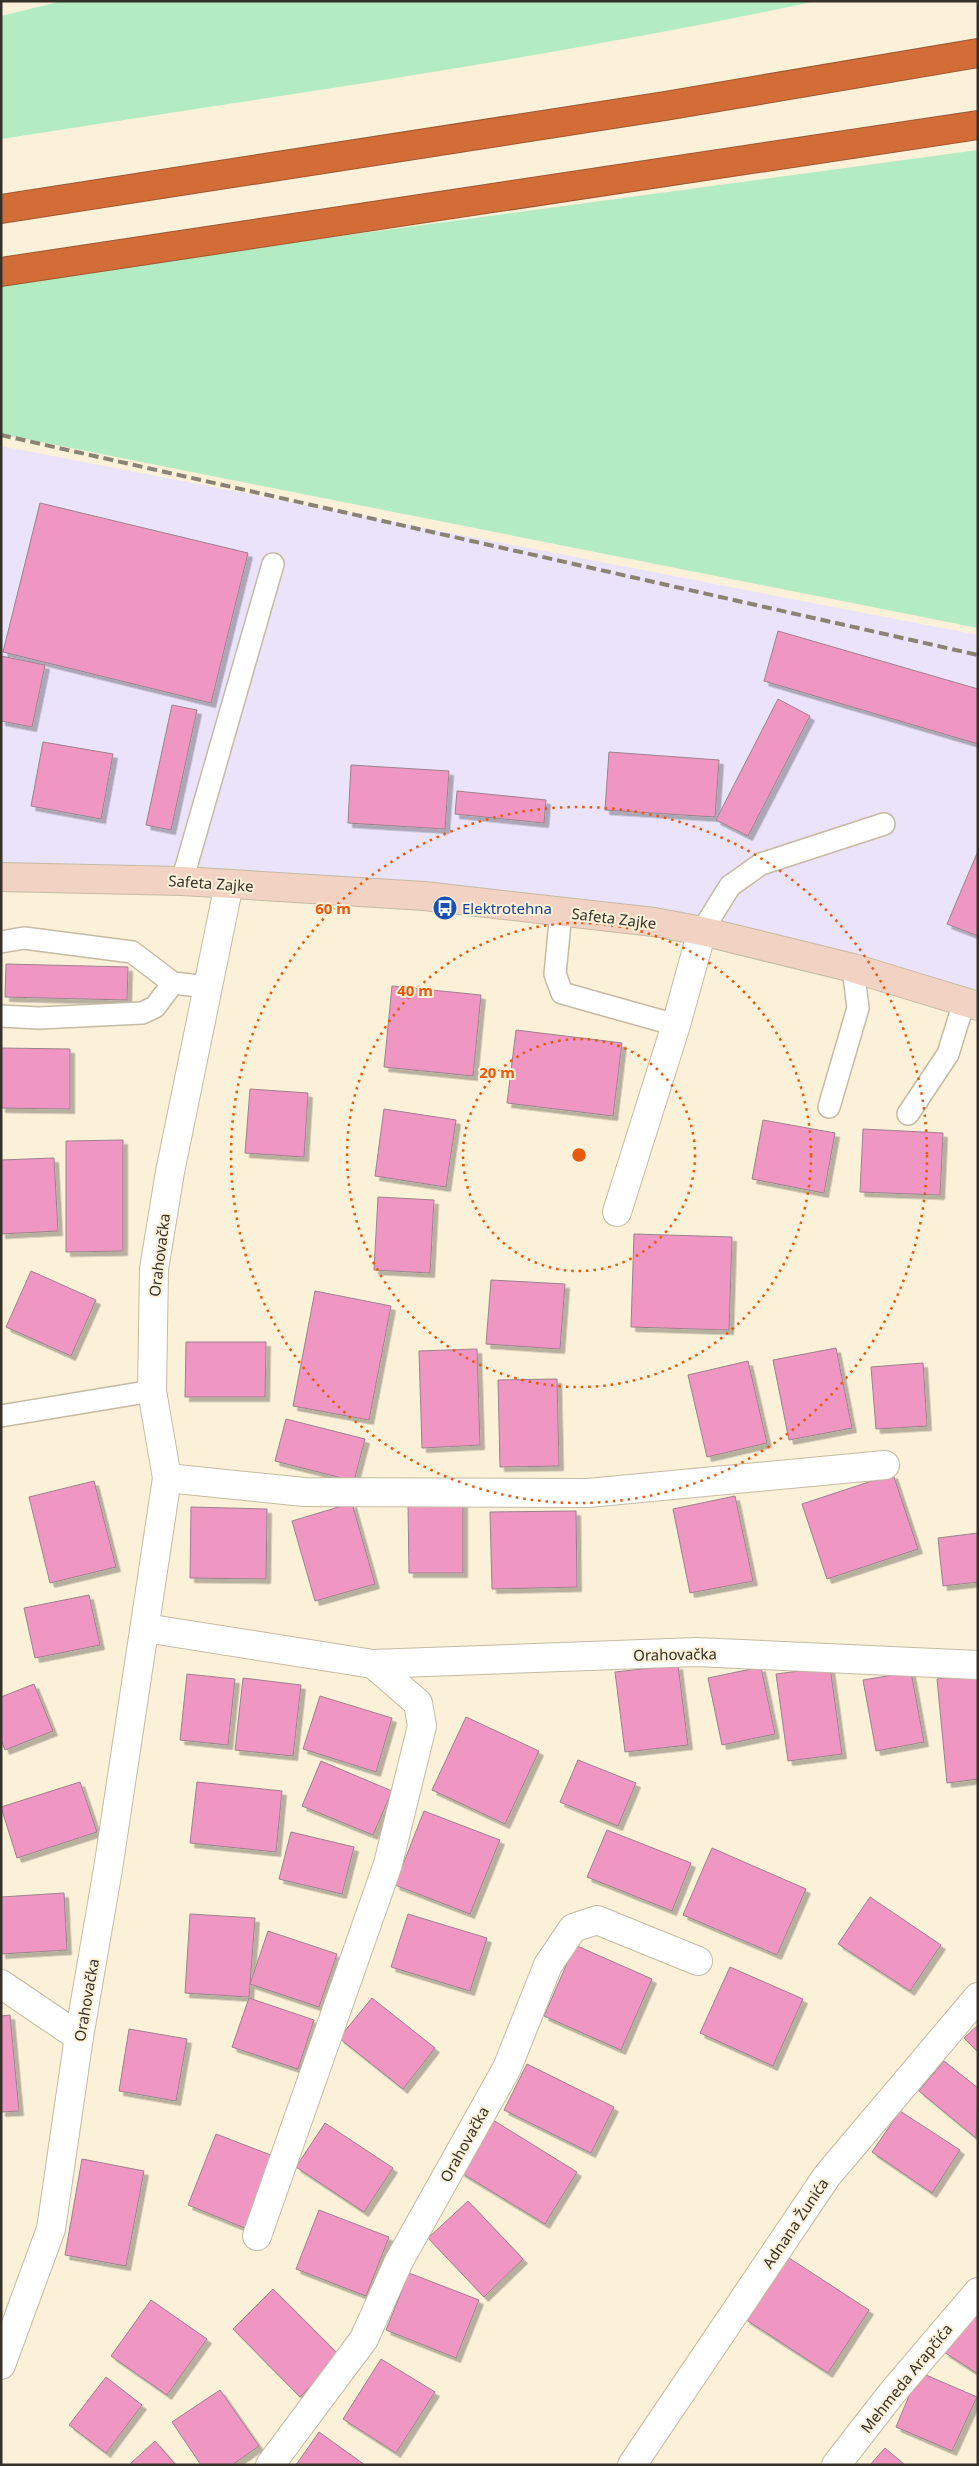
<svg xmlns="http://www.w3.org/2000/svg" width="979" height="2466" font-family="'Noto Sans',sans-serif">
	<defs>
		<filter id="shadow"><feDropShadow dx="4.5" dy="4.5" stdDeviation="0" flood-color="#0004"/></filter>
	</defs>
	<rect width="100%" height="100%" fill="#fbf0d8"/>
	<polygon fill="#eae3f9" points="1,446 978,635 978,1012 702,931 424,896 1,885"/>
	<g fill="#b3ebc3">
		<path d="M 62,1 L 817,1 C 547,59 274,96 1,139 L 1,16 Z"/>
		<polygon points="978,150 978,628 1,434 1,282"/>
	</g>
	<g fill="#f096c2" stroke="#9b828d" filter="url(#shadow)">
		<polygon points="40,503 248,553 211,703 3,652"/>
		<polygon points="778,631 978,689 978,744 764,681"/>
		<polygon points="1,656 45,665 32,727 1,721"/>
		<polygon points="778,699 810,716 748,836 716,820"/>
		<polygon points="172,705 197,710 171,830 146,825"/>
		<polygon points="43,742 113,754 101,819 31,806"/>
		<polygon points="609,752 719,760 715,817 605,810"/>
		<polygon points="351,765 449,771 445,829 348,823"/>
		<polygon points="457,791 546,800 544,823 455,814"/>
		<polygon points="978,851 978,936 947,924"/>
		<polygon points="6,964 128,967 127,1000 5,997"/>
		<polygon points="392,986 481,995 473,1076 384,1067"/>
		<polygon points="516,1030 622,1043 613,1116 507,1103"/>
		<polygon points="1,1048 70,1049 70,1109 1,1108"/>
		<polygon points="250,1089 308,1093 304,1157 245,1153"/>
		<polygon points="384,1109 456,1120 446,1187 375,1176"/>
		<polygon points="763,1120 835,1133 824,1193 752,1179"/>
		<polygon points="863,1129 943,1133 940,1195 860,1192"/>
		<polygon points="123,1140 123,1251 66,1252 66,1141"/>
		<polygon points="54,1158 58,1231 1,1234 1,1160"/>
		<polygon points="378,1197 434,1200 430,1273 374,1270"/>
		<polygon points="634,1234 732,1237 729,1330 631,1327"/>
		<polygon points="31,1271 96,1300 71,1356 6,1327"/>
		<polygon points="491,1280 565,1284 560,1349 486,1344"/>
		<polygon points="315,1291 391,1306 369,1420 293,1406"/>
		<polygon points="186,1342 266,1342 265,1397 185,1397"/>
		<polygon points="836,1348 852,1428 789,1440 773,1360"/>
		<polygon points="477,1349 480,1445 422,1448 419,1351"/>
		<polygon points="748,1361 767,1443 707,1457 688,1375"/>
		<polygon points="923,1363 927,1426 876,1429 871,1367"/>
		<polygon points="557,1379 559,1466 500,1467 498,1380"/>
		<polygon points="286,1419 365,1439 354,1481 275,1461"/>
		<polygon points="893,1474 918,1549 827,1579 802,1504"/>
		<polygon points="94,1481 116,1567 50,1583 29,1497"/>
		<polygon points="735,1496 753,1581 690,1593 673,1509"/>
		<polygon points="352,1503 375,1584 315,1601 292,1521"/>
		<polygon points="463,1503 463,1573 409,1573 408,1504"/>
		<polygon points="191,1507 267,1509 266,1579 190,1578"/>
		<polygon points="576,1511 577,1587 492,1589 490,1512"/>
		<polygon points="978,1533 978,1582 943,1586 938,1538"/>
		<polygon points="89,1595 100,1645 35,1658 24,1608"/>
		<polygon points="678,1665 688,1745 625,1752 615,1672"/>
		<polygon points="761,1667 775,1734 722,1745 708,1678"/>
		<polygon points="830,1667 842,1754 788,1761 776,1674"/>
		<polygon points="911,1672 924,1742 876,1751 863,1680"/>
		<polygon points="187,1674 235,1679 228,1745 180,1740"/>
		<polygon points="978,1675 978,1779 947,1783 937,1679"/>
		<polygon points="243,1678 301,1685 293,1756 235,1750"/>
		<polygon points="34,1684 53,1731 5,1750 1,1740 1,1697"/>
		<polygon points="320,1696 392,1718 376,1772 303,1749"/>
		<polygon points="466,1717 539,1751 505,1824 432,1790"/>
		<polygon points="578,1760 636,1783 618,1826 560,1802"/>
		<polygon points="321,1761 392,1791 373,1835 302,1806"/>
		<polygon points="80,1782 97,1832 17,1858 1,1807"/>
		<polygon points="197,1782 282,1791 276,1852 190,1843"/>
		<polygon points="424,1811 500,1840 470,1914 395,1885"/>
		<polygon points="607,1830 691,1863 672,1911 587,1877"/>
		<polygon points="291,1832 354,1847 342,1894 279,1879"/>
		<polygon points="712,1848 806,1889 777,1955 683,1915"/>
		<polygon points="64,1893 67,1950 1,1954 1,1897"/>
		<polygon points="870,1897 941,1945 910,1991 838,1944"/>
		<polygon points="190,1914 255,1918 249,1997 185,1993"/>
		<polygon points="408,1914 487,1938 470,1991 391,1967"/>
		<polygon points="268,1931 337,1954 319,2007 250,1984"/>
		<polygon points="575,1945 652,1979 621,2050 544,2016"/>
		<polygon points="730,1967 803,1999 773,2066 700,2033"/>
		<polygon points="249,1998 314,2020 298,2069 232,2047"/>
		<polygon points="372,1998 435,2048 403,2089 339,2038"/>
		<polygon points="10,2015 19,2111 1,2112 1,2016"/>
		<polygon points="978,2025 978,2052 964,2038"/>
		<polygon points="129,2029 187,2039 176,2101 119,2091"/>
		<polygon points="944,2061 978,2088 976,2138 919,2091"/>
		<polygon points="527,2064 614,2107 591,2153 504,2110"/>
		<polygon points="900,2111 960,2150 932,2193 872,2152"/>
		<polygon points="493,2120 577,2172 545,2224 460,2172"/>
		<polygon points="325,2123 393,2168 364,2212 296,2167"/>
		<polygon points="216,2134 276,2157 247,2229 188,2205"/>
		<polygon points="82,2159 144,2171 126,2266 65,2255"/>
		<polygon points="468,2201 523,2259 484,2297 428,2238"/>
		<polygon points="319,2210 389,2237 366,2296 296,2269"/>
		<polygon points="786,2256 869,2310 828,2373 745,2319"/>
		<polygon points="409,2273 479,2300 456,2358 386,2330"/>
		<polygon points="273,2289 340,2356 300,2397 233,2329"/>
		<polygon points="151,2300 207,2339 167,2395 111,2356"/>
		<polygon points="978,2301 978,2374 944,2352"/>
		<polygon points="381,2359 435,2392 396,2453 343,2419"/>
		<polygon points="919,2372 977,2397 952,2451 896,2427"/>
		<polygon points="106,2377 142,2405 106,2453 69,2425"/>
		<polygon points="220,2390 259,2446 232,2465 201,2465 172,2422"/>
		<polygon points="319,2432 365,2465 296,2465"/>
		<polygon points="155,2441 176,2465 129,2465"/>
		<polygon points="885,2448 905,2465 870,2465"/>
	</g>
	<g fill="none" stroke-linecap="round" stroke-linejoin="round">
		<defs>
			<g id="lane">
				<polyline points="182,881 273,564"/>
				<polyline points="561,912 555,974 562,993 676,1025"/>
				<polyline points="702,931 730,886 761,864 884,824"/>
				<polyline points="1,942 24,938 132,952 173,983 208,987"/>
				<polyline points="1,1016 39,1018 142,1013 155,1007 173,983"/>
				<polyline points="829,1107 858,1008 853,968"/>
				<polyline points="908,1114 948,1054 964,1002"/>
				<polyline points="1,1416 152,1391"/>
			</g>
			<g id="street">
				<polyline points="617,1212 676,1025 702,931"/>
				<polyline points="167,1478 304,1492 588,1493 885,1465"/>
				<polyline points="145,1628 373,1664 696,1652 978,1665"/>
				<polyline points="1,1984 79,2037"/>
				<polyline points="257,2236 388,1864 422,1726 418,1703 373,1664"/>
				<polyline points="1,2365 51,2229 79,2037 108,1869 167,1478 152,1391 154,1269 170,1172 229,884"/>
				<polyline points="270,2465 364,2339 399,2261 507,2068 548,1965 573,1928 597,1920 698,1961"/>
				<polyline points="632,2465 827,2176 978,1997"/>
				<polyline points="836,2465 892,2393 978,2292"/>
			</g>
			<polyline id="secondary" points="1,877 182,881 424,896 654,922 702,931 853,968 978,1006"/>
			<g id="highway">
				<polyline points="1,209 665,106 978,53"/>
				<polyline points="1,272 978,125"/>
			</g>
		</defs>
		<use href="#lane" stroke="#c5baa3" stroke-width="24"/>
		<use href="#street" stroke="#c5baa3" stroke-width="30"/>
		<use href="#secondary" stroke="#c5baa3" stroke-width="30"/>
		<use href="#highway" stroke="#9c5832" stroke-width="30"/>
		<use href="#lane" stroke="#fff" stroke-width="21"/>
		<use href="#street" stroke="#fff" stroke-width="28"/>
		<use href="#secondary" stroke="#f2d3c3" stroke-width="28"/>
		<use href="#highway" stroke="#d36d37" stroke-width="28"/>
		<polyline stroke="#8a8373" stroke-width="4" stroke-dasharray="10 5" stroke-linecap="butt" points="1,435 978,655"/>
	</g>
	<g fill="none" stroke="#e8590c" stroke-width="2.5" stroke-dasharray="2.5 5">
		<circle cx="579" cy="1155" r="116"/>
		<circle cx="579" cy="1155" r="232"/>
		<circle cx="579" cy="1155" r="348"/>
	</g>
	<defs>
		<symbol id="bus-disc" viewBox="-11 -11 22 22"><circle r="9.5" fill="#1a4fb4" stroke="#fbf0d8"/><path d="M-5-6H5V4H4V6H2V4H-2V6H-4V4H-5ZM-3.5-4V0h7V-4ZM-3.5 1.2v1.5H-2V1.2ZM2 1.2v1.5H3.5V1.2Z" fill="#fff"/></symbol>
	</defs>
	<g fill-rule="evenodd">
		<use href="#bus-disc" x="431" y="894" width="28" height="28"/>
	</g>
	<g text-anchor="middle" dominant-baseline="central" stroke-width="4" stroke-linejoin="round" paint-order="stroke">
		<g font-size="15" fill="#363128" stroke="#fbf0d8">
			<text transform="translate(211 883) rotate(4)">Safeta Zajke</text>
			<text transform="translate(614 918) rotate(7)">Safeta Zajke</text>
			<text transform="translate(159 1255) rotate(-83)">Orahovačka</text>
			<text transform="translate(675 1654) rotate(-1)">Orahovačka</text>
			<text transform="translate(86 2000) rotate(-80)">Orahovačka</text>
			<text transform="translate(464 2144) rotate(-61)">Orahovačka</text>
			<text transform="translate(795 2223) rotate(-56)">Adnana Žunića</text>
			<text transform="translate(906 2378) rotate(-51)">Mehmeda Arapčića</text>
		</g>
		<g font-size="15" fill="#164399" stroke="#fbf0d8" text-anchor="start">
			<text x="462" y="908">Elektrotehna</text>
		</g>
	</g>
	<circle cx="579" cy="1155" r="8" fill="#e8590c" stroke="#fbf0d8" stroke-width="2.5"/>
	<g font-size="15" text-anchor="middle" font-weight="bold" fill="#e8590c" stroke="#fbf0d8" stroke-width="4" stroke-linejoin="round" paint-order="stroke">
		<text x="333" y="914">60 m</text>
		<text x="415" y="996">40 m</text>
		<text x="497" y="1078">20 m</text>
	</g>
	<rect width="979" height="2466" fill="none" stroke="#363128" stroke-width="5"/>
</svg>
